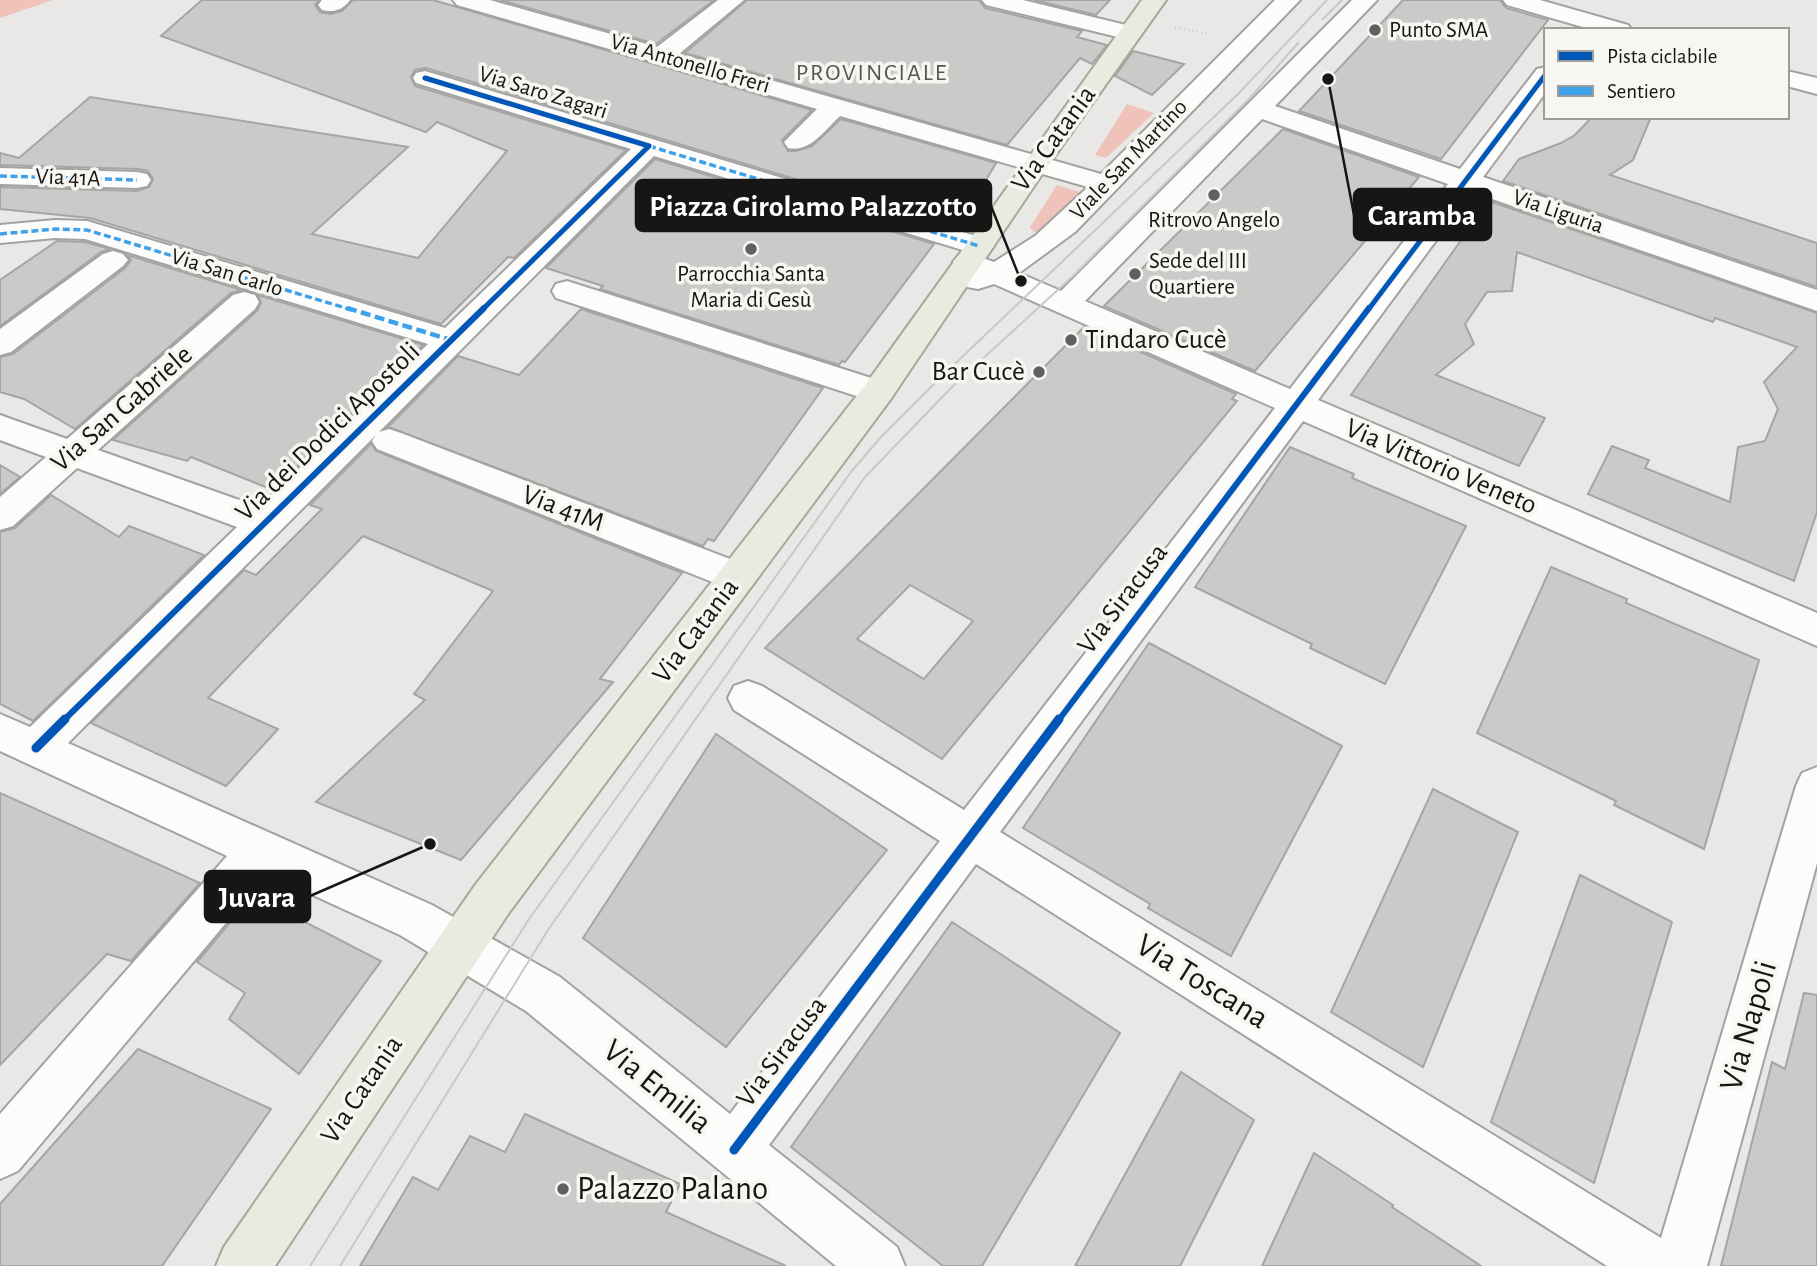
<svg xmlns="http://www.w3.org/2000/svg" width="1817" height="1266" font-family="'Alegreya Sans',sans-serif">
	<rect width="100%" height="100%" fill="#e9e8e6"/>
	<g fill="#efc3ba">
		<polygon points="0,0 53,0 0,18"/>
		<polygon points="1127,104 1154,113 1106,158 1095,155"/>
		<polygon points="1057,185 1083,193 1043,231 1034,232 1030,227"/>
	</g>
	<g fill="#cbcac8" stroke="#a6a5a4" stroke-width="2" fill-rule="evenodd">
		<polygon points="202,0 319,0 315,5 320,12 330,14 342,11 353,0 433,0 812,110 782,140 788,151 796,151 812,146 841,119 996,163 960,224 951,221 948,225 426,68 415,70 411,77 415,86 626,150 514,258 508,257 441,324 90,218 0,209 0,187 137,191 149,187 153,179 148,171 138,169 0,165 0,153 19,158 90,97 408,147 312,234 418,258 507,151 437,122 426,132 161,36"/>
		<polygon points="500,0 714,0 656,44"/>
		<polygon points="747,0 979,0 985,8 1082,31 1077,37 1107,45 1092,64 1080,58 1007,145 685,53"/>
		<polygon points="1034,0 1110,0 1096,15"/>
		<polygon points="1403,0 1500,0 1506,8 1548,20 1441,159 1299,111"/>
		<polygon points="1133,51 1184,64 1152,95 1115,76"/>
		<polygon points="1592,117 1651,117 1633,160 1610,175 1817,243 1817,287 1503,181 1519,159 1561,143 1575,135"/>
		<polygon points="1283,129 1419,177 1255,371 1104,306"/>
		<polygon points="655,159 934,244 845,362 842,361 839,365 600,289 603,286 546,268"/>
		<polygon points="1489,201 1817,313 1817,512 1794,581 1588,494 1612,446 1649,460 1645,468 1730,502 1738,447 1765,441 1778,409 1764,382 1797,347 1715,318 1713,322 1517,252 1512,291 1487,292 1465,324 1474,344 1436,375 1545,418 1519,466 1351,395"/>
		<polygon points="57,241 85,242 110,249 101,252 0,326 0,280"/>
		<polygon points="127,255 242,290 231,293 75,429 24,399 0,392 0,357 13,354 125,268 131,260"/>
		<polygon points="258,295 423,345 273,490 191,457 187,461 113,440 257,311 261,303"/>
		<polygon points="581,309 823,388 714,541 708,539 703,546 388,427 458,356 519,375"/>
		<path d="M 1084,327 L 1236,394 L 1232,399 L 1237,401 L 942,759 L 765,648 ZM 910,585 L 973,621 L 924,679 L 857,639 Z"/>
		<polygon points="371,444 376,451 682,573 600,679 613,682 461,860 316,802 425,700 414,694 493,591 363,536 208,698 278,729 226,786 91,723 244,570 256,575 322,509 310,505"/>
		<polygon points="1290,447 1354,474 1352,478 1466,526 1385,684 1310,648 1312,644 1195,587"/>
		<polygon points="0,465 20,477 0,494"/>
		<polygon points="51,495 119,537 129,526 204,555 33,721 0,704 0,532 15,528"/>
		<polygon points="1551,567 1627,599 1626,603 1759,660 1704,849 1614,805 1616,801 1477,733"/>
		<polygon points="1149,643 1342,746 1231,956 1148,908 1150,904 1023,828"/>
		<polygon points="716,734 887,850 726,1047 583,938"/>
		<polygon points="1433,789 1518,832 1423,1067 1331,1012"/>
		<polygon points="0,793 200,883 131,961 107,954 0,1065"/>
		<polygon points="1580,875 1672,922 1594,1183 1491,1122"/>
		<polygon points="253,895 381,961 299,1074 229,1019 245,993 197,962"/>
		<polygon points="952,922 1120,1033 982,1266 943,1266 791,1147"/>
		<polygon points="1804,993 1817,995 1817,1266 1721,1266 1772,1062 1785,1069"/>
		<polygon points="138,1049 271,1109 162,1266 0,1266 0,1204"/>
		<polygon points="1181,1072 1254,1120 1180,1266 1075,1266"/>
		<polygon points="525,1114 680,1184 666,1212 786,1266 360,1266 413,1177 438,1190 470,1136 505,1152"/>
		<polygon points="1314,1153 1393,1205 1392,1207 1481,1266 1262,1266"/>
	</g>
	<g fill="none" stroke-linecap="round" stroke-linejoin="round">
		<defs>
			<g id="minor">
				<path d="M 322,0 L 350,0 C 343,10 333,13 322,10 L 318,5 Z"/>
				<path d="M 453,0 L 490,0 L 657,47 L 718,0 L 744,0 L 679,54 L 1101,174 L 1275,0 L 1300,0 L 1075,232 L 1019,273 L 1061,291 L 1352,0 L 1377,0 L 1275,106 L 1460,169 L 1537,69 L 1546,67 L 1546,92 L 1483,177 L 1817,290 L 1817,311 L 1472,192 L 1318,400 L 1817,613 L 1817,646 L 1303,421 L 1000,832 L 1661,1238 L 1796,786 L 1802,773 L 1817,767 L 1817,863 L 1707,1266 L 1607,1266 L 976,864 L 769,1145 L 897,1247 L 905,1266 L 836,1266 L 526,1011 L 400,935 L 267,874 L 18,1171 L 0,1179 L 0,1114 L 227,856 L 0,751 L 0,714 L 30,727 L 237,527 L 77,468 L 13,526 L 0,530 L 0,497 L 46,457 L 0,440 L 0,415 L 67,439 L 233,295 L 244,292 L 255,295 L 259,302 L 255,309 L 98,450 L 259,507 L 428,344 L 85,239 L 55,238 L 0,243 L 0,225 L 55,220 L 87,221 L 445,328 L 631,149 L 416,83 L 413,78 L 416,73 L 425,71 L 989,240 L 994,246 L 989,252 L 979,255 L 654,156 L 379,432 L 389,429 L 401,433 L 751,567 L 757,577 L 751,587 L 738,591 L 725,587 L 377,449 L 372,441 L 376,435 L 68,743 L 432,905 L 560,977 L 730,1114 L 940,841 L 734,710 L 728,698 L 734,686 L 748,681 L 762,686 L 964,810 L 1275,408 L 994,284 L 978,289 L 967,287 L 963,280 L 968,273 L 958,268 L 953,262 L 958,256 L 968,253 L 994,262 L 1035,236 L 1088,187 L 840,116 C 825,130 810,153 788,148 L 784,142 L 817,109 L 457,5 ZM 1262,119 L 1448,184 L 1290,389 L 1085,301 Z"/>
				<polygon points="982,0 1023,0 1138,28 1142,33 1138,38 1130,40 986,5"/>
				<polygon points="1503,0 1540,0 1628,25 1632,30 1593,30 1507,5"/>
				<polygon points="1787,71 1817,78 1817,94 1787,86"/>
				<polygon points="0,168 137,172 147,174 151,180 147,186 137,188 0,184"/>
				<polygon points="113,251 123,254 128,260 123,266 11,352 0,355 0,329 103,254"/>
				<polygon points="567,281 890,384 894,392 890,400 878,403 556,298 552,291 556,284"/>
			</g>
			<polygon id="major" points="1142,0 1166,0 1047,167 890,400 508,914 275,1266 216,1266 224,1247 476,884 866,384"/>
		</defs>
		<use href="#minor" stroke="#a2a2a0" stroke-width="4"/>
		<use href="#major" stroke="#a5a997" stroke-width="4"/>
		<g stroke="#c9c9c8" stroke-width="2.5" stroke-dasharray="1 3.5" stroke-linecap="butt">
			<polyline points="1175,27 1208,34"/>
			<polyline points="458,56 486,37"/>
			<polyline points="683,125 711,101"/>
		</g>
		<use href="#minor" fill="#fcfcfb" fill-rule="evenodd"/>
		<use href="#major" fill="#e8ebe0" fill-rule="evenodd"/>
		<g stroke="#c8c8c7" stroke-width="2">
			<polyline points="1323,19 1342,0"/>
			<polyline points="310,1266 529,919 851,472 881,437 938,380 1238,94 1327,0"/>
			<polyline points="340,1266 548,930 865,477 953,386 1073,276 1250,98 1298,43"/>
		</g>
		<g stroke="#3da2ea" stroke-width="3.5" stroke-dasharray="7 3.5" stroke-linecap="butt">
			<polyline points="649,146 979,246"/>
			<polyline points="0,176 137,180"/>
			<polyline points="0,234 55,229 87,230 352,310"/>
		</g>
		<polyline stroke="#3da2ea" stroke-width="4.5" stroke-dasharray="10 4.5" stroke-linecap="butt" points="347,308 451,340"/>
		<defs>
			<g id="cycleway-far2">
				<polyline points="425,78 649,146 482,310"/>
				<polyline points="1368,310 1546,74"/>
			</g>
			<g id="cycleway-far1">
				<polyline points="63,721 484,308"/>
				<polyline points="1058,721 1369,308"/>
			</g>
			<g id="cycleway">
				<polyline points="36,748 65,719"/>
				<polyline points="734,1150 1059,719"/>
			</g>
		</defs>
		<use href="#cycleway-far2" stroke="#f7f6f2" stroke-width="8"/>
		<use href="#cycleway-far1" stroke="#f7f6f2" stroke-width="10"/>
		<use href="#cycleway" stroke="#f7f6f2" stroke-width="13"/>
		<use href="#cycleway-far2" stroke="#0057b8" stroke-width="5"/>
		<use href="#cycleway-far1" stroke="#0057b8" stroke-width="6"/>
		<use href="#cycleway" stroke="#0057b8" stroke-width="9"/>
	</g>
	<g fill="#60605e" stroke="#f7f6f2" stroke-width="2.5">
		<circle cx="1375" cy="30" r="7"/>
		<circle cx="1214" cy="195" r="7"/>
		<circle cx="751" cy="249" r="7"/>
		<circle cx="1135" cy="274" r="7"/>
		<circle cx="1071" cy="340" r="7"/>
		<circle cx="1039" cy="372" r="7"/>
		<circle cx="563" cy="1189" r="7"/>
	</g>
	<g text-anchor="middle" dominant-baseline="central" stroke-width="7" stroke-linejoin="round" paint-order="stroke">
		<g font-size="23" fill="#161614" stroke="#f7f6f2" text-anchor="start">
			<text x="1389" y="30">Punto SMA</text>
			<text x="1214" y="220" text-anchor="middle">Ritrovo Angelo</text>
			<text x="1149" y="261">Sede del III<tspan x="1149" dy="26">Quartiere</tspan></text>
			<text x="751" y="274" text-anchor="middle">Parrocchia Santa<tspan x="751" dy="26">Maria di Gesù</tspan></text>
		</g>
		<g font-size="23" fill="#161614" stroke="#f7f6f2">
			<text transform="translate(690 64) rotate(16)">Via Antonello Freri</text>
			<text transform="translate(543 93) rotate(17)">Via Saro Zagari</text>
			<text transform="translate(1129 160) rotate(-46)">Viale San Martino</text>
			<text transform="translate(68 178) rotate(2)">Via 41A</text>
			<text transform="translate(1558 212) rotate(19)">Via Liguria</text>
			<text transform="translate(227 273) rotate(17)">Via San Carlo</text>
		</g>
		<g font-size="24" letter-spacing="2" fill="#575652" stroke="#f7f6f2">
			<text x="872" y="73">PROVINCIALE</text>
		</g>
		<g font-size="28" fill="#161614" stroke="#f7f6f2">
			<text transform="translate(1054 139) rotate(-54)">Via Catania</text>
			<text transform="translate(122 409) rotate(-41)">Via San Gabriele</text>
			<text transform="translate(328 432) rotate(-44)">Via dei Dodici Apostoli</text>
			<text transform="translate(1441 467) rotate(23)">Via Vittorio Veneto</text>
			<text transform="translate(563 509) rotate(21)">Via 41M</text>
			<text transform="translate(1123 599) rotate(-53)">Via Siracusa</text>
			<text transform="translate(696 631) rotate(-53)">Via Catania</text>
			<text transform="translate(782 1052) rotate(-53)">Via Siracusa</text>
			<text transform="translate(362 1090) rotate(-56)">Via Catania</text>
		</g>
		<g font-size="28" fill="#161614" stroke="#f7f6f2" text-anchor="start">
			<text x="1085" y="340">Tindaro Cucè</text>
			<text x="1025" y="372" text-anchor="end">Bar Cucè</text>
		</g>
		<g font-size="33" fill="#161614" stroke="#f7f6f2">
			<text transform="translate(1202 982) rotate(32)">Via Toscana</text>
			<text transform="translate(1749 1026) rotate(-74)">Via Napoli</text>
			<text transform="translate(657 1087) rotate(39)">Via Emilia</text>
		</g>
		<g font-size="33" fill="#161614" stroke="#f7f6f2" text-anchor="start">
			<text x="577" y="1189">Palazzo Palano</text>
		</g>
	</g>
	<path fill="none" stroke="#161614" stroke-width="2.5" d="M1021 281L991 206M1328 79L1354 215M430 844L310 896"/>
	<g fill="#161614" stroke="#f7f6f2" stroke-width="2.5">
		<circle cx="1021" cy="281" r="7"/>
		<circle cx="1328" cy="79" r="7"/>
		<circle cx="430" cy="844" r="7"/>
	</g>
	<g fill="#161614" stroke="#161614" stroke-width="2.5">
		<rect x="636" y="180" width="355" height="51" rx="7"/>
		<rect x="1354" y="189" width="137" height="51" rx="7"/>
		<rect x="205" y="871" width="105" height="51" rx="7"/>
	</g>
	<g font-size="30" text-anchor="middle" font-weight="bold" fill="#fff">
		<text x="813" y="216">Piazza Girolamo Palazzotto</text>
		<text x="1422" y="225">Caramba</text>
		<text x="257" y="907">Juvara</text>
	</g>
	<rect x="1544" y="28" width="245" height="91" fill="#f7f6f2" stroke="#9d9c99" stroke-width="2"/>
	<rect x="1558" y="51" width="35" height="10" fill="#0057b8" stroke="#9d9c99" stroke-width="2"/>
	<text x="1607" y="63" font-size="21" fill="#161614">Pista ciclabile</text>
	<rect x="1558" y="86" width="35" height="10" fill="#3da2ea" stroke="#9d9c99" stroke-width="2"/>
	<text x="1607" y="98" font-size="21" fill="#161614">Sentiero</text>
</svg>
